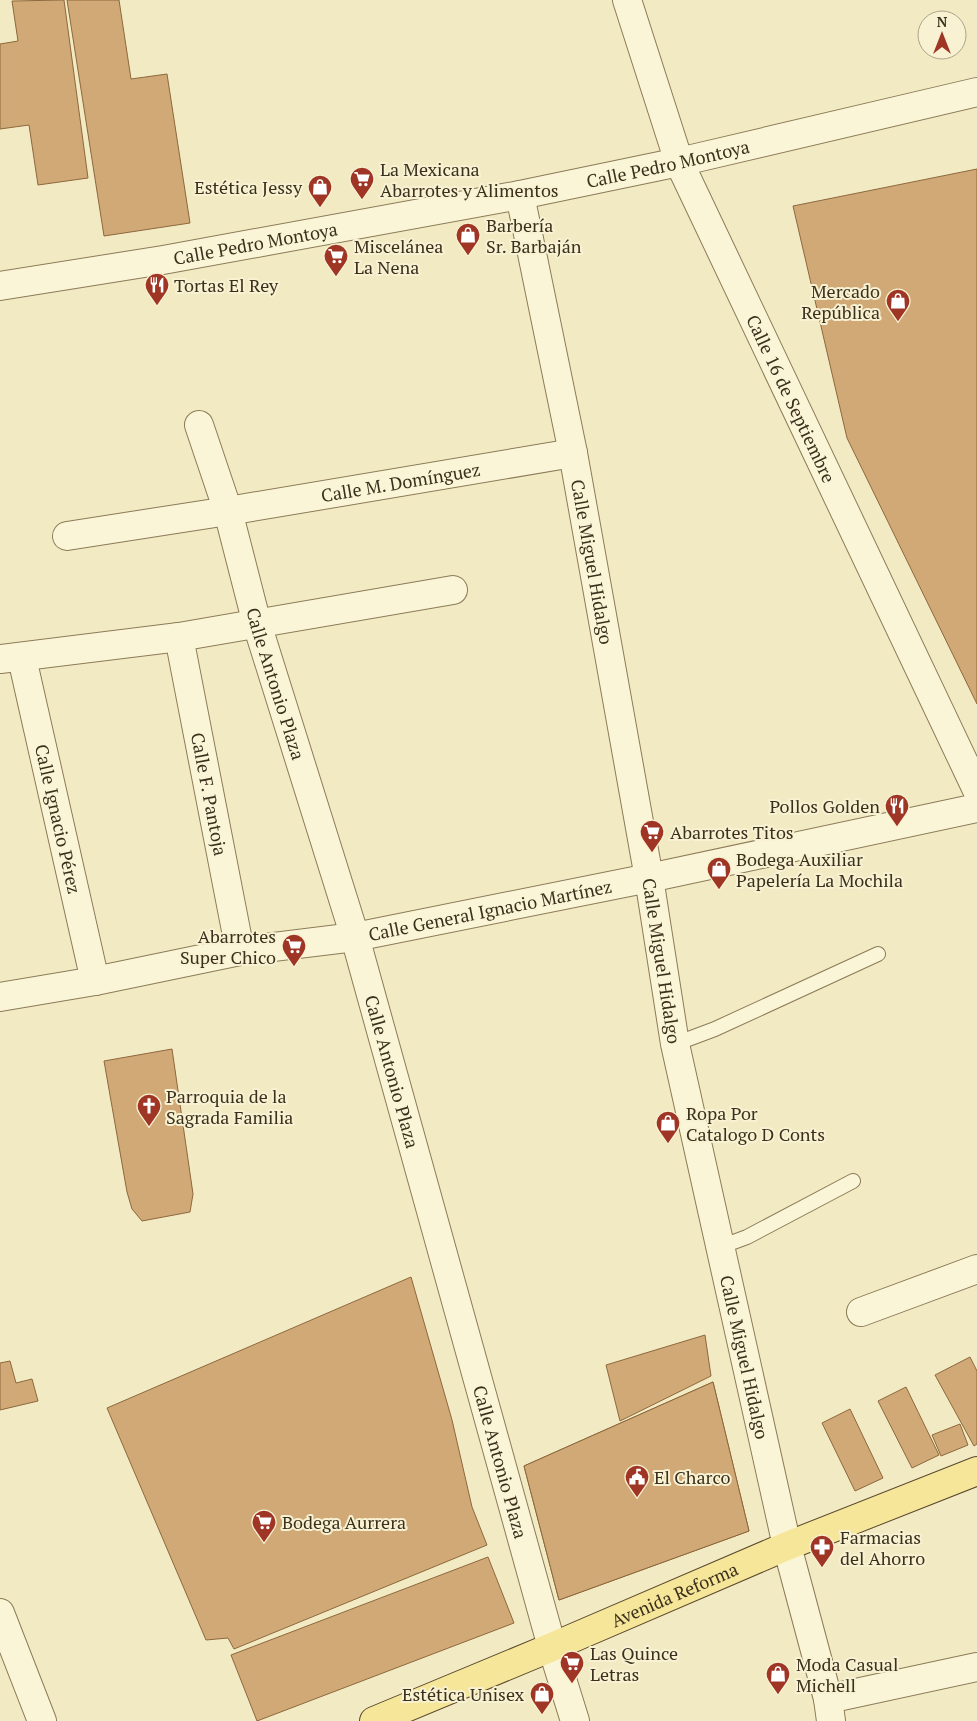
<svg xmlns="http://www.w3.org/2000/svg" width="977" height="1721" font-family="'PT Serif',serif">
	<rect width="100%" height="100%" fill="#f1eac3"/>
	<g fill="#d1a976" stroke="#8d683d" fill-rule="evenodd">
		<polygon points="64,0 88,178 38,185 29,125 0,129 0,44 18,41 12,1"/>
		<polygon points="67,0 119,0 131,79 167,74 190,223 104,236"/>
		<polygon points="977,169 977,704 847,438 793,206"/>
		<polygon points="172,1049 193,1194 190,1212 142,1221 132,1209 127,1192 104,1061"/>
		<polygon points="411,1277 452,1420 472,1507 487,1545 234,1649 228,1638 206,1640 107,1408"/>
		<polygon points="705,1335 711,1376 620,1421 606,1365"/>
		<polygon points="970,1357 977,1371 977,1444 974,1446 935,1375"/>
		<polygon points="10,1361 16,1383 32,1379 38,1401 0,1410 0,1363"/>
		<path d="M 713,1382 L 749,1531 L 559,1600 L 524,1466 ZM 696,1422 L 702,1480 L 595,1517 L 592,1499 L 569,1509 L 566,1478 Z"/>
		<polygon points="713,1382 749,1531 559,1600 524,1466"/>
		<polygon points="906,1387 939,1455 912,1468 878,1401"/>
		<polygon points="850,1409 883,1478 855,1491 822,1423"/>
		<polygon points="960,1424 968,1445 941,1456 932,1435"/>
		<polygon points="488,1557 514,1623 257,1721 231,1655"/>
	</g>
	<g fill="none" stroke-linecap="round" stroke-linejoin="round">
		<defs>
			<g id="service">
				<polyline points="675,1044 715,1029 878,954"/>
				<polyline points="720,1247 747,1237 853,1181"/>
			</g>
			<g id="minor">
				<path id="s1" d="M 627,0 L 679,162 L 977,790"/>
				<path id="s2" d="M 520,195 L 573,453 L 649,878 L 675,1044 L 787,1546 L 828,1699 L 831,1721"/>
				<path id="s3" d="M 0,286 L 163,260 L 520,195 L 679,162 L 977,92"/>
				<path id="s4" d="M 199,425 L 228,511 L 257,624 L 355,937 L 552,1647 L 575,1721"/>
				<path id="s5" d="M 67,536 L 228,511 L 573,453"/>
				<path id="s6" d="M 179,637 L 240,951"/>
				<path id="s7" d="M 22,658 L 95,981"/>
				<polyline points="0,659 179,637 453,590"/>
				<path id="s8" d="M 0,997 L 95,981 L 240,951 L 355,937 L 649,878 L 977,808"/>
				<polyline points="861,1312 977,1269"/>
				<polyline points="0,1613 42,1721"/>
				<polyline points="828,1699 977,1667"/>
			</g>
			<g id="primary">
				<path id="s9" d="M 374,1721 L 552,1647 L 787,1546 L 977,1471"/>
			</g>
		</defs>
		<use href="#service" stroke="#8c7b58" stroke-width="16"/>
		<use href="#minor" stroke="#8c7b58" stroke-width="30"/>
		<use href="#primary" stroke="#5a482d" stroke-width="30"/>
		<use href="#service" stroke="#fbf5d7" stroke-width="14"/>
		<use href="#minor" stroke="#fbf5d7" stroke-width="28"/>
		<use href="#primary" stroke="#f6e699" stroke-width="28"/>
	</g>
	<defs>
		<symbol id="supermarket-pin" viewBox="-11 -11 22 30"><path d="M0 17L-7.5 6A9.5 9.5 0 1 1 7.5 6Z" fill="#9f3524" stroke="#f8f2d3"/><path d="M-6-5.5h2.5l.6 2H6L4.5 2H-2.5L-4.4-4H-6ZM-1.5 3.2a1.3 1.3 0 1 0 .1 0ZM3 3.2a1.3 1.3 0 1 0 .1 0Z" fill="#fff"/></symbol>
		<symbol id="shop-pin" viewBox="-11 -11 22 30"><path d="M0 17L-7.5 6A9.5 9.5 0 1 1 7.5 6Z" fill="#9f3524" stroke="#f8f2d3"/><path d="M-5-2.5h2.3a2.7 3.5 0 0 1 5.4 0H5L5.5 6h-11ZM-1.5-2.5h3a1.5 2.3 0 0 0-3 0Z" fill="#fff"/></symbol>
		<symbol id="restaurant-pin" viewBox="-11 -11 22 30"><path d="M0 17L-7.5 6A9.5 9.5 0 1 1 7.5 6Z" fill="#9f3524" stroke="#f8f2d3"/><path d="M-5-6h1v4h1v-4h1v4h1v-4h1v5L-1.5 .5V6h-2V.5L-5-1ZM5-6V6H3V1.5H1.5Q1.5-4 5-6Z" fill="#fff"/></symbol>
		<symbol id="church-pin" viewBox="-11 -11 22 30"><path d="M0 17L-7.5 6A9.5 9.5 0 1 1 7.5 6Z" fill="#9f3524" stroke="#f8f2d3"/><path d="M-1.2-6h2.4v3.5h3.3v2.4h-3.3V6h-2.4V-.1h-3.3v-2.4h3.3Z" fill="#fff"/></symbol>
		<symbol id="civic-pin" viewBox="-11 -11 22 30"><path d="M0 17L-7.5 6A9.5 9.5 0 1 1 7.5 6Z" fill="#9f3524" stroke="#f8f2d3"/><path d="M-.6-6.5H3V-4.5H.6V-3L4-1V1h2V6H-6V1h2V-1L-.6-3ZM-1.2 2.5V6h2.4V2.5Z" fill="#fff"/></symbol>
		<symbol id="pharmacy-pin" viewBox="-11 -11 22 30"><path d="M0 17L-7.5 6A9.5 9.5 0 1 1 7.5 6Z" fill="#9f3524" stroke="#f8f2d3"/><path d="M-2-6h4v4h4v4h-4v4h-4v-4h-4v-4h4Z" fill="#fff"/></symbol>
	</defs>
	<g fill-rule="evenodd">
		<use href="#supermarket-pin" x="348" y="165" width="28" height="38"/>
		<use href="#shop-pin" x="306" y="173" width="28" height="38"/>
		<use href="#shop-pin" x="454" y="221" width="28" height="38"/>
		<use href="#supermarket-pin" x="322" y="242" width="28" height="38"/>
		<use href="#restaurant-pin" x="143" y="271" width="28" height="38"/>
		<use href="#shop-pin" x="884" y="287" width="28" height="38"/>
		<use href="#restaurant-pin" x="883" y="792" width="28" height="38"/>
		<use href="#supermarket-pin" x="638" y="818" width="28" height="38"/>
		<use href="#shop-pin" x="705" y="855" width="28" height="38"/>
		<use href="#supermarket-pin" x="280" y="932" width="28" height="38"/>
		<use href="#church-pin" x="135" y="1092" width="28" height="38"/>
		<use href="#shop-pin" x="654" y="1109" width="28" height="38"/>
		<use href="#civic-pin" x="623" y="1463" width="28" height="38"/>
		<use href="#supermarket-pin" x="250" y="1508" width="28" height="38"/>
		<use href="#pharmacy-pin" x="808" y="1533" width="28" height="38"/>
		<use href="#supermarket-pin" x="558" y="1649" width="28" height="38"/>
		<use href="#shop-pin" x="764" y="1660" width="28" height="38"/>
		<use href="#shop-pin" x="528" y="1680" width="28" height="38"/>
	</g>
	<g text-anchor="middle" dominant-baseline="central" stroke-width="4" stroke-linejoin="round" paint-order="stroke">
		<g font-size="18" fill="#3b301d" stroke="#f8f2d3">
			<text stroke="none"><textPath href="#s3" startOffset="679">Calle Pedro Montoya</textPath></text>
			<text stroke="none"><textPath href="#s3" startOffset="259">Calle Pedro Montoya</textPath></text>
			<text stroke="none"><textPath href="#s1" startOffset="432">Calle 16 de Septiembre</textPath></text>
			<text stroke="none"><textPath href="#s5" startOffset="338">Calle M. Domínguez</textPath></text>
			<text stroke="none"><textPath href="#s2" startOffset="374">Calle Miguel Hidalgo</textPath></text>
			<text stroke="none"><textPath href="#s4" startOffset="270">Calle Antonio Plaza</textPath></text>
			<text stroke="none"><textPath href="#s6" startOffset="160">Calle F. Pantoja</textPath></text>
			<text stroke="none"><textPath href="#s7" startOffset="165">Calle Ignacio Pérez</textPath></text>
			<text stroke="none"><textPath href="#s8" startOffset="498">Calle General Ignacio Martínez</textPath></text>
			<text stroke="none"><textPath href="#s2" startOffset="779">Calle Miguel Hidalgo</textPath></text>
			<text stroke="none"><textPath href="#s4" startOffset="675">Calle Antonio Plaza</textPath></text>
			<text stroke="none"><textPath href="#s2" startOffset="1184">Calle Miguel Hidalgo</textPath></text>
			<text stroke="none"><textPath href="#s4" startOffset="1080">Calle Antonio Plaza</textPath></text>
			<text stroke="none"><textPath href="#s9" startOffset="326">Avenida Reforma</textPath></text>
		</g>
		<g font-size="18" fill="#3b301d" stroke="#f8f2d3" text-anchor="start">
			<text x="380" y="169">La Mexicana<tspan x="380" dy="21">Abarrotes y Alimentos</tspan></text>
			<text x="302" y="187" text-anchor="end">Estética Jessy</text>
			<text x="486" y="225">Barbería<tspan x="486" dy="21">Sr. Barbaján</tspan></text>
			<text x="354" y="246">Miscelánea<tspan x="354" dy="21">La Nena</tspan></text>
			<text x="174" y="285">Tortas El Rey</text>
			<text x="880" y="291" text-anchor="end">Mercado<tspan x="880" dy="21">República</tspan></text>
			<text x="880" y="806" text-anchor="end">Pollos Golden</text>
			<text x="670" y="832">Abarrotes Titos</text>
			<text x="736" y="859">Bodega Auxiliar<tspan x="736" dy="21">Papelería La Mochila</tspan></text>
			<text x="276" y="936" text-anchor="end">Abarrotes<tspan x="276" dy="21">Super Chico</tspan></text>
			<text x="166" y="1096">Parroquia de la<tspan x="166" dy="21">Sagrada Familia</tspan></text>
			<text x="686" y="1113">Ropa Por<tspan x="686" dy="21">Catalogo D Conts</tspan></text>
			<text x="654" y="1477">El Charco</text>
			<text x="282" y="1522">Bodega Aurrera</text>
			<text x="840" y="1537">Farmacias<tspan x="840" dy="21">del Ahorro</tspan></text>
			<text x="590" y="1653">Las Quince<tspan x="590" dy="21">Letras</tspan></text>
			<text x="796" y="1664">Moda Casual<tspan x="796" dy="21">Michell</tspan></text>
			<text x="524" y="1694" text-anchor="end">Estética Unisex</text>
		</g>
	</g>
	<g transform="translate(942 35)"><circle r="24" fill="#f8f2d3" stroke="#aca48a"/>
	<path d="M0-4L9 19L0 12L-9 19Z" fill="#9f3524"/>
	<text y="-8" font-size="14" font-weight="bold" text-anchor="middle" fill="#3b301d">N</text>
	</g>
</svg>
